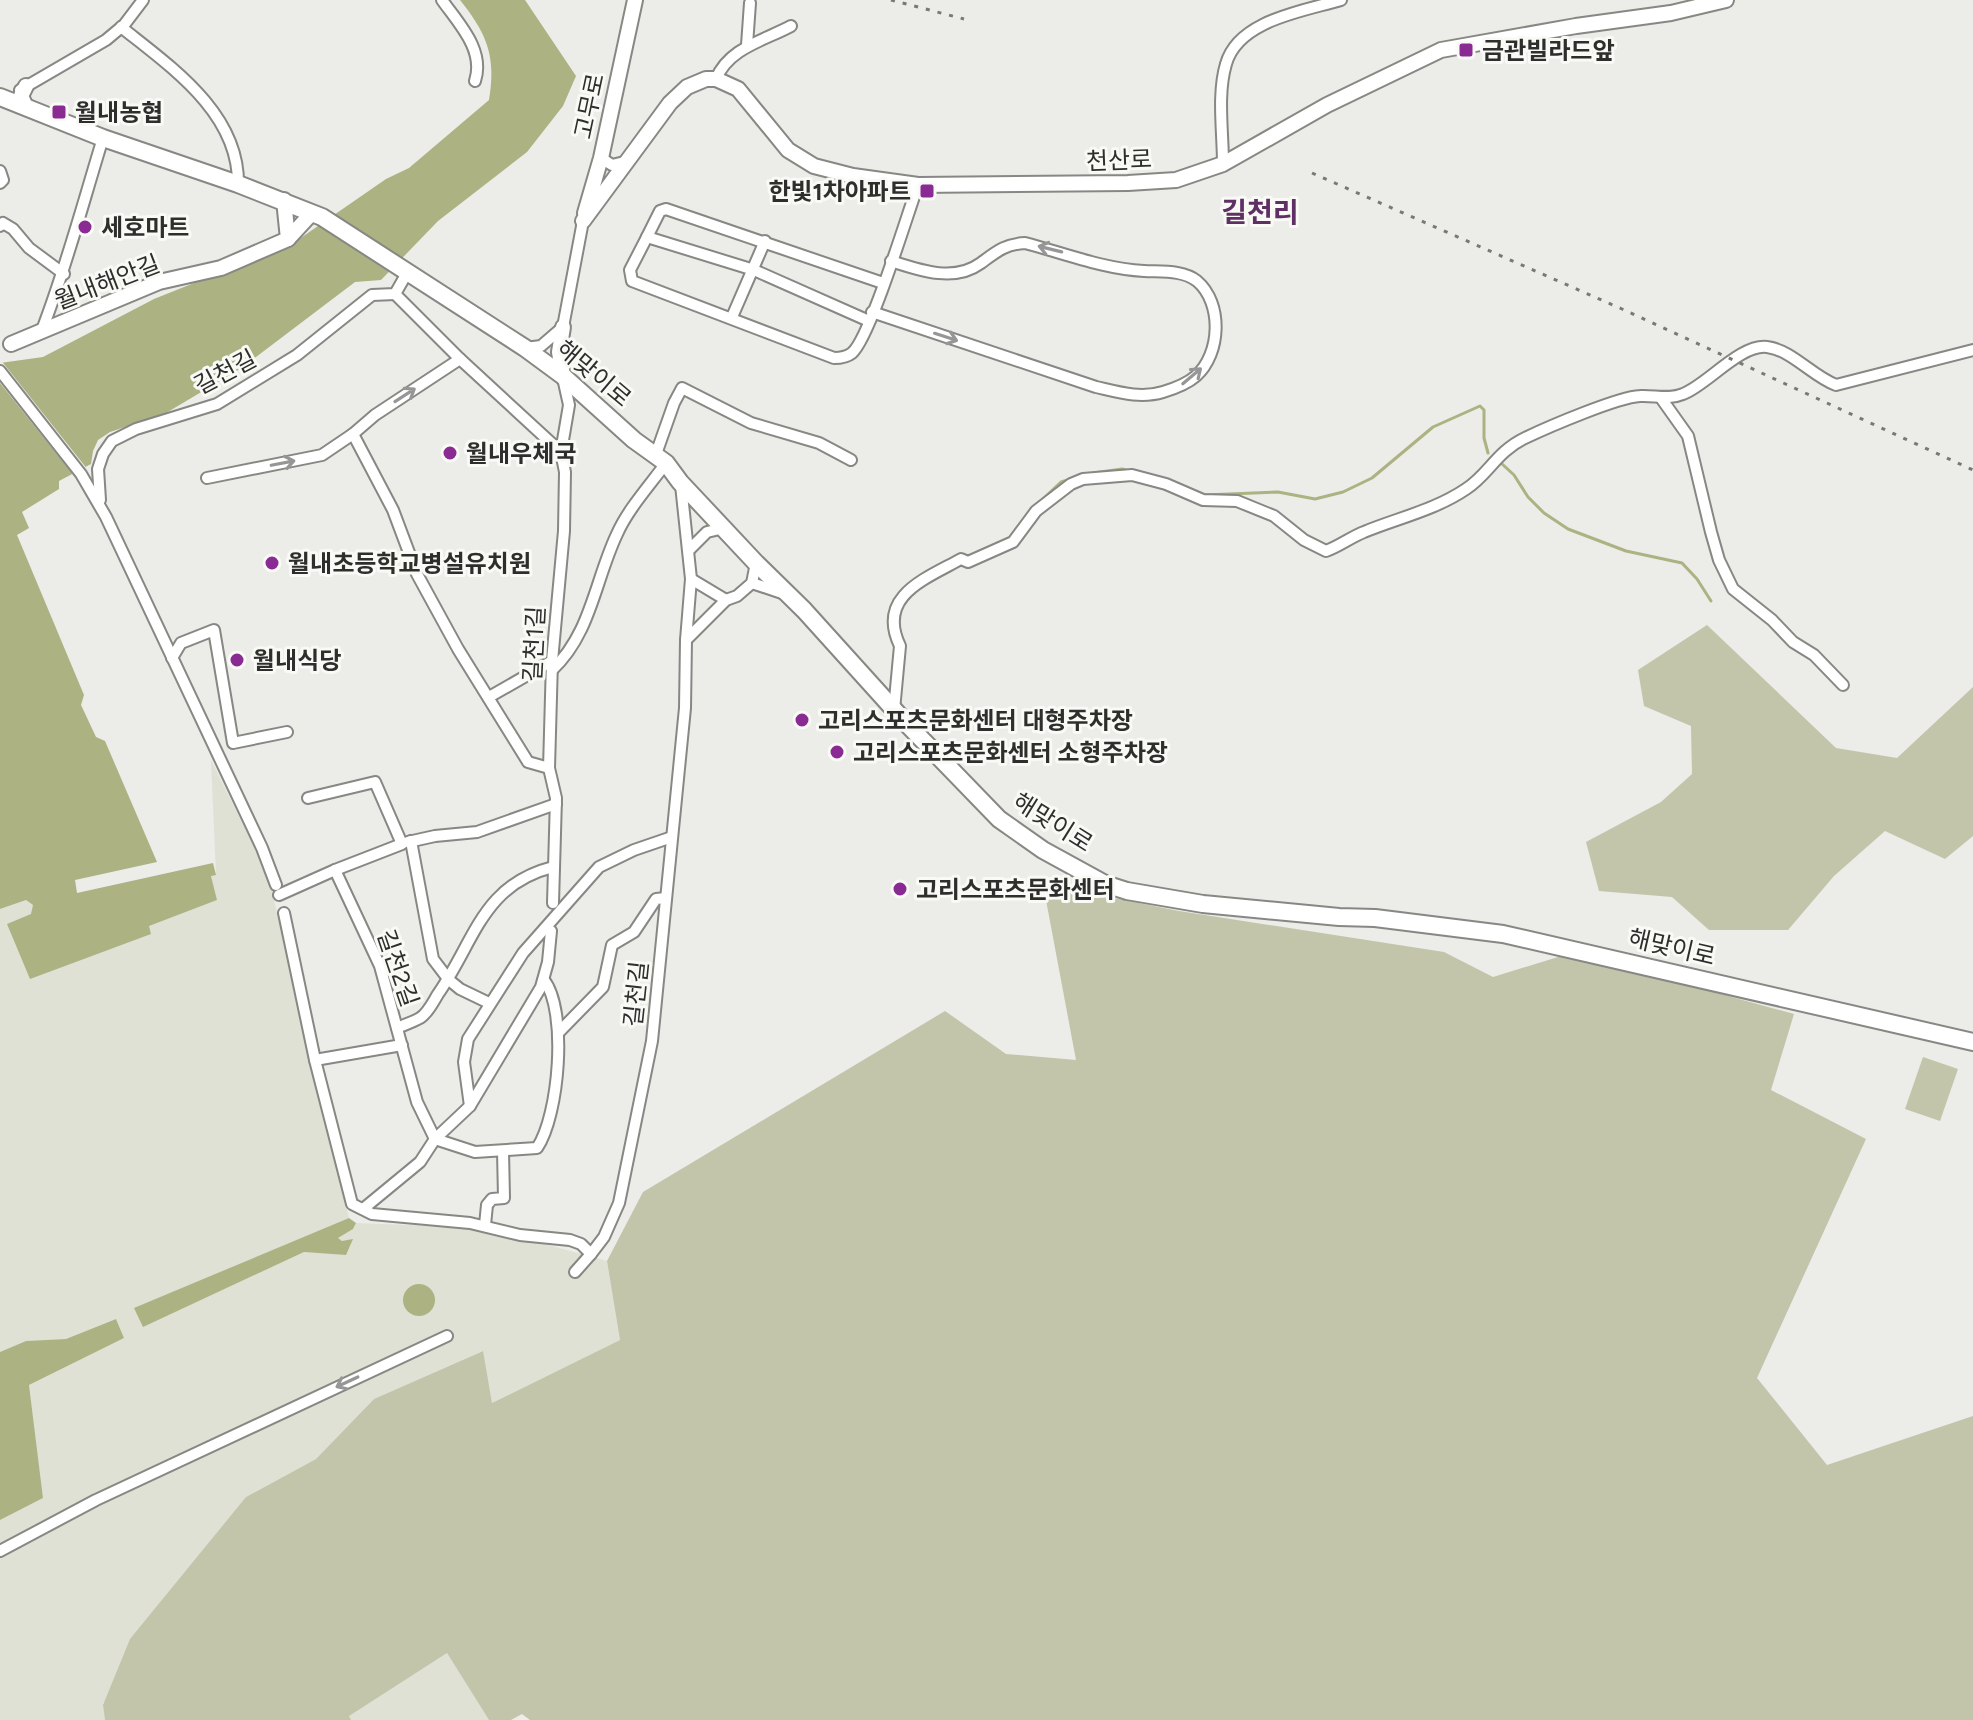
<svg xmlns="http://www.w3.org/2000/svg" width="1973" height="1720" font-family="Figtree,'Noto Sans KR',sans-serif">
	<rect width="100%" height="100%" fill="#ecece8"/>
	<g fill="#dfe1d5">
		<polygon points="211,760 268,875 349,1218 135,1308 143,1326 304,1252 346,1255 352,1240 342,1241 338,1238 353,1229 356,1223 486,1228 607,1261 620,1340 492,1403 482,1351 374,1399 316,1459 246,1497 103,1704 105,1720 0,1720 0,1520 43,1498 29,1385 124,1338 116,1319 66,1339 26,1341 0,1352 0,909 26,900 33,905 32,913 151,933 148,926 217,900 211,876 216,874"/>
		<polygon points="447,1653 489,1720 351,1720 348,1716"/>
	</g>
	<g fill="#c2c5a9">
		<polygon points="1707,625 1836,748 1897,758 1973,687 1973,836 1945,859 1885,831 1834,876 1788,930 1709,930 1672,897 1599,891 1586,842 1661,802 1692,774 1691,726 1644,706 1638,670"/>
		<polygon points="1043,884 1179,911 1444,952 1493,977 1571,953 1794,1014 1771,1090 1866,1139 1757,1378 1827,1465 1973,1416 1973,1720 530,1720 522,1714 511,1720 489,1720 447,1653 349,1716 351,1720 105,1720 103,1705 130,1639 246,1497 316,1459 374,1399 483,1351 492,1403 620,1340 607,1261 643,1192 945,1011 1006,1054 1076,1060"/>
		<polygon points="1923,1057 1958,1069 1940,1121 1905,1109"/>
	</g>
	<g fill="#acb282">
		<path d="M 460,0 L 525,0 L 576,76 L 563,106 L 527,152 L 438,221 L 381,280 L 355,282 L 240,369 L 166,413 L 110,432 L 98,440 L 93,451 L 91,464 L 59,481 L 59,489 L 22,512 L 29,528 L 17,535 L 84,695 L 81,705 L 96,737 L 105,741 L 157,862 L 75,880 L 77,893 L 213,863 L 216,875 L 211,876 L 217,900 L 149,926 L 151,934 L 30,979 L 7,924 L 31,914 L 33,905 L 26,900 L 0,909 L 0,363 L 43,357 L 154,299 L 292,244 L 386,179 L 409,168 L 489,100 C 496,57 488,35 460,0 Z"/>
		<polygon points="349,1218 356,1223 353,1229 338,1238 342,1241 353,1239 346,1255 304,1252 143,1327 134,1308"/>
		<circle cx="419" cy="1300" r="16"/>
		<polygon points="116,1319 124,1338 29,1385 43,1498 0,1520 0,1352 26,1341 66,1339"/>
	</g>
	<polygon fill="#ecece8" points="0,359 88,470 75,477 0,383"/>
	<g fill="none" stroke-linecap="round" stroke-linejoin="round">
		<g stroke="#acb282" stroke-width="3">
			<polyline points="1501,463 1514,475 1528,497 1544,513 1568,529 1626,551 1682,563 1697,579 1711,601"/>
			<polyline points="1093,473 1122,469 1129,471"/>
			<polyline points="1168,480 1204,495 1278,492 1315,499 1343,492 1372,478 1433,427 1480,406 1484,410 1484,438 1488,453"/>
			<polyline points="1030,511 1061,482 1071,479"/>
		</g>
		<defs>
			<g id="street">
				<path d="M 442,0 C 459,24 485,50 475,81"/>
				<path d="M 121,27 C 171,67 239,113 238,184"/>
				<polyline points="747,45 750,3"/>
				<path d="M 716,79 C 729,48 763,41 791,26"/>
				<polyline points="20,90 106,40 124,25 143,0"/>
				<polyline points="601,158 612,165 628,161"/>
				<path d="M 1223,164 C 1223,132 1217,94 1226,64 C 1238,20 1304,11 1341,0"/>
				<polyline points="0,171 3,180 0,183"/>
				<polyline points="0,226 3,223 13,229 29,248 64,274"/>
				<path d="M 647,237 L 630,270 L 632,281 L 834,358 C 840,358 847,357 852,353 C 870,338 907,215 918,185"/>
				<polyline points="395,294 460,359 561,452"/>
				<path d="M 872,312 L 1096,387 C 1118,392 1140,399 1163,392 C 1173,389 1188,383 1196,376 C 1221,354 1223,303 1197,281 C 1183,270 1162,272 1144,271 C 1104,269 1063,253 1025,243 C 1005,244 996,252 981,263 C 954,283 919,270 891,261"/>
				<polyline points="732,317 765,241"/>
				<polyline points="869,321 754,270 647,237 660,211 666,209 883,283"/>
				<path d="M 42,330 C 66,268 83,203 103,138"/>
				<polyline points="525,348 541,346 563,327 583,221"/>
				<polyline points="0,371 81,474 106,517 262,848 276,885"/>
				<polyline points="1661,398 1688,436 1711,532 1719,560 1733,589 1772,620 1793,642 1814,655 1843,685"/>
				<polyline points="353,434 393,510 417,574 458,649 528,762 549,768"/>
				<polyline points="656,454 674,403 682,388 751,423 819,443 851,460"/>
				<polyline points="207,478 322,455 353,434 375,415 460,359"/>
				<polyline points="100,500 98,469 103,454 112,441 136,429 217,404 297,355 372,295 395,294 407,273"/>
				<polyline points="690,549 707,532 724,528"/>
				<polyline points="691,579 726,600"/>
				<polyline points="752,583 785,594"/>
				<polyline points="686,640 726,600 737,596 752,583 756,563"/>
				<polyline points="172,658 181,643 214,630 233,743 287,732"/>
				<path d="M 552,670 C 591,634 595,580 617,534 C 628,509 650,485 666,463"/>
				<polyline points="489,697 552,661"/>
				<path d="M 894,710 L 900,646 C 876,596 925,579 961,559 L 968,562 L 1013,542 L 1036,511 L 1071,484 L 1083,479 L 1132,475 L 1166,484 L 1203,500 L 1237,501 L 1274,516 L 1304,540 L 1326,551 C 1340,546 1351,537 1364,532 C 1398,518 1435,510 1466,489 C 1489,474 1496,452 1525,438 C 1548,427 1618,397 1640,396 C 1654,395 1669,400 1683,394 C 1707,385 1740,344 1767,347 C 1792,350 1812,376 1836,385 L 1973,350"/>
				<polyline points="308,798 375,782 402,844 335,870"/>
				<polyline points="411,841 433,959 449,980 460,989 489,1003"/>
				<polyline points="408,842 435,836 477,832 556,804"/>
				<path d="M 279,895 L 335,870 L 380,966 L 417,1102 L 435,1139 L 475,1152 L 537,1148 C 559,1116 568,1011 544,980"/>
				<polyline points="553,903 556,798 549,768 552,661 564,531 565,472 561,452 569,405 563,378"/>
				<polyline points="284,913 315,1060 352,1204 372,1214 470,1223 520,1235 570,1240 581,1244 591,1254 604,1237 619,1203 652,1041 685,708 686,640 691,579 681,485"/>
				<path d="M 397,1028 C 404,1025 413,1022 420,1018 C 428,1013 433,1002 438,994 C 475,941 482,885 553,867"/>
				<polyline points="560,1031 603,987 612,945 634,932 656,899 666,898"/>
				<polyline points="315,1060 402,1045"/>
				<polyline points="470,1106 464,1062 468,1039 523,953 599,867 634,850 672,837"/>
				<polyline points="363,1209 420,1162 435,1139 470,1106 541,987 548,962 551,931"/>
				<polyline points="485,1225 487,1205 492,1199 504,1198 503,1151"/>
				<polyline points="575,1272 591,1254"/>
				<polyline points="0,1551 96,1500 447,1336"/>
			</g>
			<g id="secondary">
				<polyline points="26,107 21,96 26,86"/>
				<polyline points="585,213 601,158 635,0"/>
				<polyline points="583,221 670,103 687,87 706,79 716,79 738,89 788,150 814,166 853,176 918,185 1128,183 1176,180 1223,164 1327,105 1441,50 1576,26 1671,13 1726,0"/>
				<polyline points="288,239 312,213"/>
				<polyline points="563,327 559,352 563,376"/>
				<polyline points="11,344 159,282 221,268 288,239 284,200"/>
			</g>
			<polyline id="primary" points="0,97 103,138 238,184 322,217 525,348 563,376 634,440 666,463 680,482 756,563 804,610 907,724 999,819 1043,850 1105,884 1127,891 1203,904 1339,917 1375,918 1503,934 1973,1042"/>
		</defs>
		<use href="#street" stroke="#878783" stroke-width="14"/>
		<use href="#secondary" stroke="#878783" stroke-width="18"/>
		<use href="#primary" stroke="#878783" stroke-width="20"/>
		<use href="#street" stroke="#fff" stroke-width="10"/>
		<use href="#secondary" stroke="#fff" stroke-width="14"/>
		<use href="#primary" stroke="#fff" stroke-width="16"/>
		<g stroke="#787875" stroke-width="3" stroke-dasharray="4 8" stroke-linecap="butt">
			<polyline points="891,0 964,19"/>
			<polyline points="1312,173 1622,309 1973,470"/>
		</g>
	</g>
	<defs><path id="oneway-shaft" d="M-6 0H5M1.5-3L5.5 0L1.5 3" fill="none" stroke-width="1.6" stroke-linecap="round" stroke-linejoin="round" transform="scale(2)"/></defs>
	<g stroke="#969696">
		<use href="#oneway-shaft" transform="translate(1050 249) rotate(-166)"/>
		<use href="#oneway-shaft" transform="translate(946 337) rotate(18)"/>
		<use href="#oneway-shaft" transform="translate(1192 376) rotate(-40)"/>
		<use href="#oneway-shaft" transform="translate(405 395) rotate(-33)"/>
		<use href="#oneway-shaft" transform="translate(283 463) rotate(-11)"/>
		<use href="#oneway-shaft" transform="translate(347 1382) rotate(155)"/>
	</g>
	<g fill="#8a2b94" stroke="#f9faf5" stroke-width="3">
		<rect x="1458" y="42" width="16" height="16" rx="4"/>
		<rect x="51" y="104" width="16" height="16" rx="4"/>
		<rect x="919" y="183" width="16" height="16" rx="4"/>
		<circle cx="85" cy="227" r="8"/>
		<circle cx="450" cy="453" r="8"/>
		<circle cx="272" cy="563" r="8"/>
		<circle cx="237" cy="660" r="8"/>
		<circle cx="802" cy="720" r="8"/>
		<circle cx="837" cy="752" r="8"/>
		<circle cx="900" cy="889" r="8"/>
	</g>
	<g text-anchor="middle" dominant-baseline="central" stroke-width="6" stroke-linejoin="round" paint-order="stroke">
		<g font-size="24" font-weight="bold" fill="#2e2e2c" stroke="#f9faf5" text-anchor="start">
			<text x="1482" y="50">금관빌라드앞</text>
			<text x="75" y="112">월내농협</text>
			<text x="911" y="191" text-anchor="end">한빛1차아파트</text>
			<text x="101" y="227">세호마트</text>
			<text x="466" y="453">월내우체국</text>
			<text x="288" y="563">월내초등학교병설유치원</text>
			<text x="253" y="660">월내식당</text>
			<text x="818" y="720">고리스포츠문화센터 대형주차장</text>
			<text x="853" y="752">고리스포츠문화센터 소형주차장</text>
			<text x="916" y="889">고리스포츠문화센터</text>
		</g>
		<g font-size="24" fill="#2e2e2c" stroke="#f9faf5">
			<text transform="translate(589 106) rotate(-78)">고무로</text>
			<text transform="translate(1119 160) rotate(-2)">천산로</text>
			<text transform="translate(107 282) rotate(-21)">월내해안길</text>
			<text transform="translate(225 372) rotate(-28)">길천길</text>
			<text transform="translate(594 373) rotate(40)">해맞이로</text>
			<text transform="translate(534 644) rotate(-87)">길천1길</text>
			<text transform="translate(1053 822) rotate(32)">해맞이로</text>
			<text transform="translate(1672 947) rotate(13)">해맞이로</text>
			<text transform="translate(398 968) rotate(71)">길천2길</text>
			<text transform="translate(636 994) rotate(-84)">길천길</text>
		</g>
		<g font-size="28" font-weight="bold" fill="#5f3064" stroke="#f9faf5">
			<text x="1260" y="212">길천리</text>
		</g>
	</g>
</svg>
